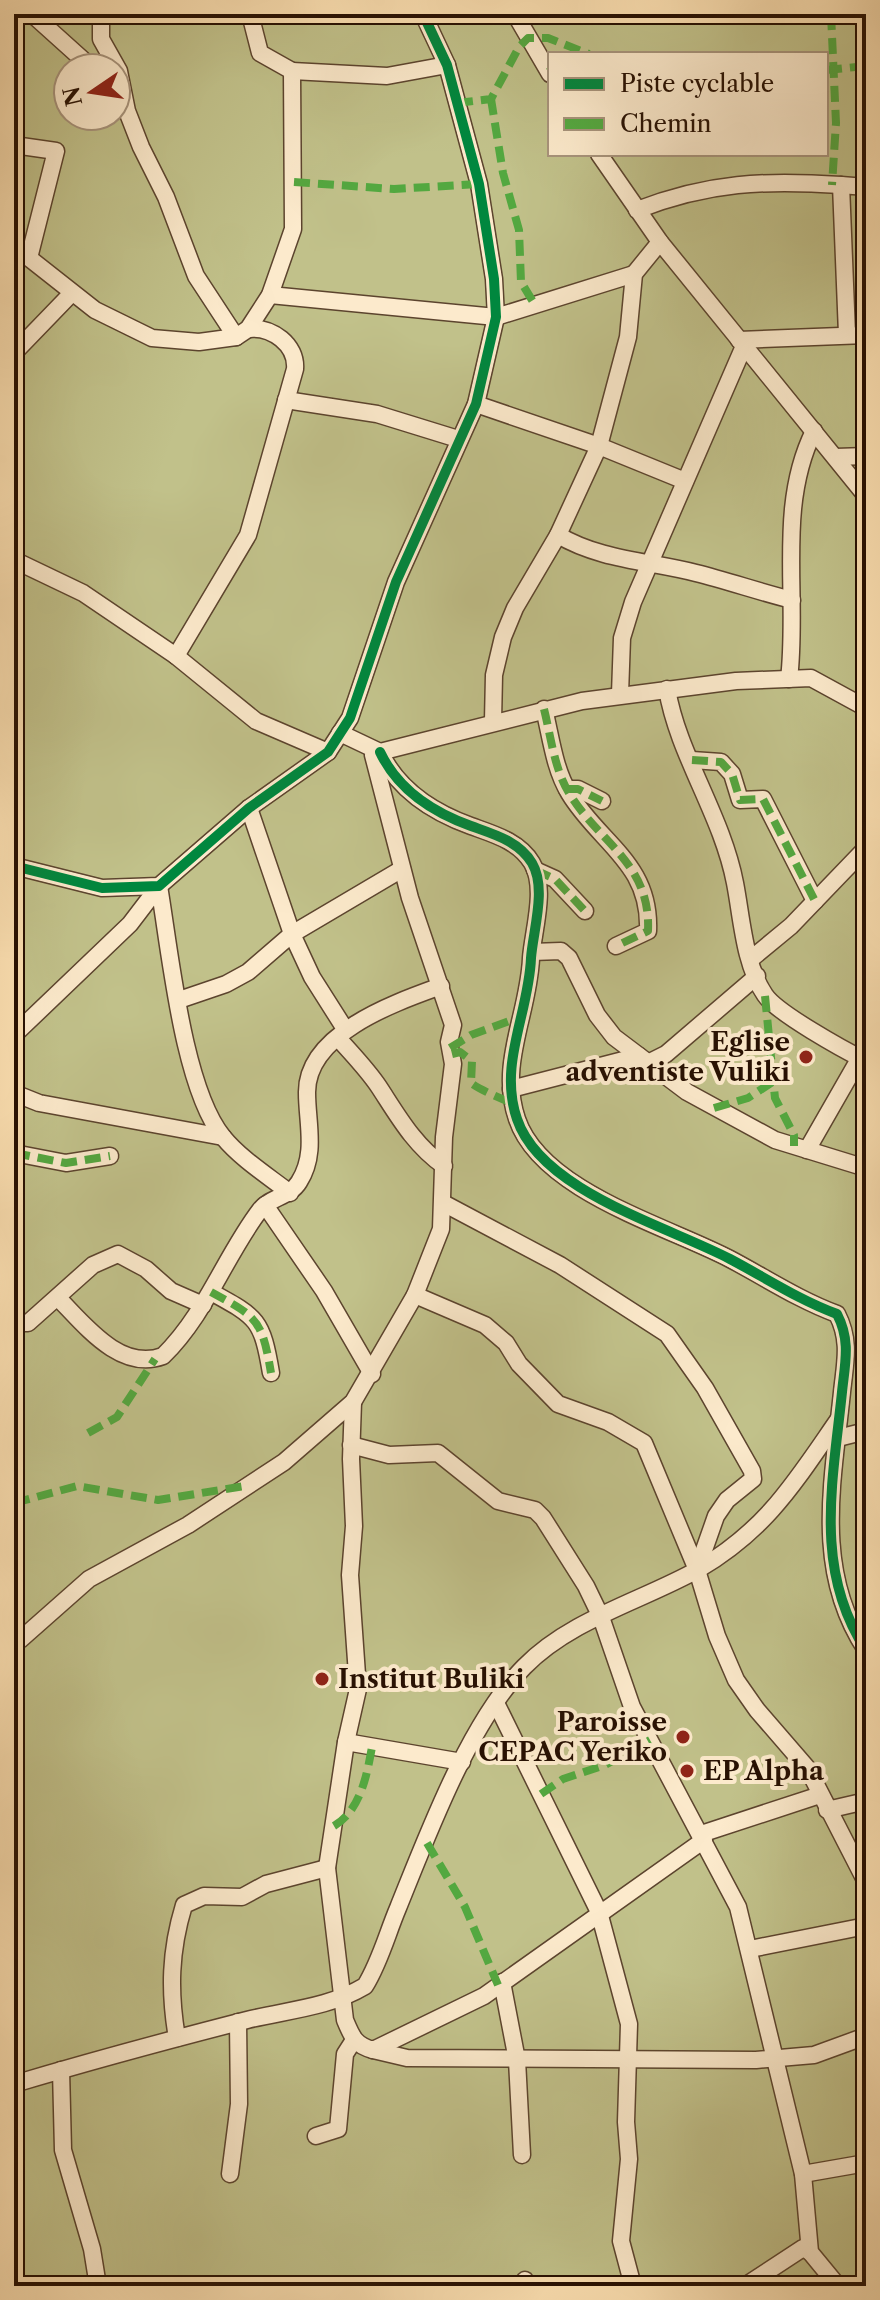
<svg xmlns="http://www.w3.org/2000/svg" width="880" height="2300" font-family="'Libre Caslon Text',serif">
	<rect width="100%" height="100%" fill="#fbdfb1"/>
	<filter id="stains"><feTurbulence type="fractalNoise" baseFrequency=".0025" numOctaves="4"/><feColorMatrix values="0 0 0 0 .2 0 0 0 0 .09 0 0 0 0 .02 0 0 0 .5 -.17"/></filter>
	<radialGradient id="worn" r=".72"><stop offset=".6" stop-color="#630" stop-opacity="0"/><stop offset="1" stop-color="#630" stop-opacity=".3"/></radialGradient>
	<path fill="#c1c18a" stroke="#746846" stroke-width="2" fill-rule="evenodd" d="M 14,14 L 866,14 L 866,2286 L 14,2286 ZM 550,54 L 826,54 L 826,154 L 550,154 ZM 68,68 L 116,68 L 116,116 L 68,116 Z"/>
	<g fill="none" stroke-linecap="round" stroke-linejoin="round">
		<defs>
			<g id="street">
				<polyline points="32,14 92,68"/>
				<polyline points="101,14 101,39 119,71 127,111 141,147 166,197 196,276 236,337"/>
				<polyline points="515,14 550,74"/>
				<polyline points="292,71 387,76 447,65"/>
				<polyline points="14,145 56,151 29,258"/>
				<polyline points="599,154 660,242 866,496"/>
				<path d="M 637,210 C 709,182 765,180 841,185"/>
				<polyline points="14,254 29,258 95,310 152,338 199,342 236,337 248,329 270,295 293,229 292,71 260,53 250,14"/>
				<polyline points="270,295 496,317 634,274"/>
				<polyline points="847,334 841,185 866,187"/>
				<polyline points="739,340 866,335"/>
				<polyline points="14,353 71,294"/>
				<polyline points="286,400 377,414 458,439"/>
				<polyline points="476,404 599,446 685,481"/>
				<polyline points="836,457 866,456"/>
				<path d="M 558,535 C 600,560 649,561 696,573 C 728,581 760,592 792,600"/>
				<polyline points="14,560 83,593 176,656 256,721 328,752"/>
				<path d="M 176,656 L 248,535 L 295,369 C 297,345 272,326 248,329"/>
				<path d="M 789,679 C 799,596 776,507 814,431"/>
				<path d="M 667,689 C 678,755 722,815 735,883 C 742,919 744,964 765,995 C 777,1013 844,1050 866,1061"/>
				<polyline points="620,694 622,638 633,602 744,346"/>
				<path d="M 544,709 C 551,737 554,768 569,793 C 599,843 651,863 648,931 L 616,946"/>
				<polyline points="493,721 494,675 503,637 515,608 558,535 599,446 628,337 634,274 660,242"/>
				<polyline points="340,733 380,752 582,701 736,681 811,678 866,708"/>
				<path d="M 380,752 C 398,790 432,812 471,826 C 493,834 519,841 532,863 C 547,888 533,931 531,958 C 529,1013 498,1064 517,1119 C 541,1191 667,1226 730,1259 C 766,1278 799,1300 837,1314 C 851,1341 845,1363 842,1392 C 833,1481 813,1570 866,1650"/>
				<polyline points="692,760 721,762 732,774 740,800 763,799 815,901"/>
				<polyline points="567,789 578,789 602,801"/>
				<polyline points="249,808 292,934 312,977 345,1029"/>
				<polyline points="14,866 102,888 159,886 249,808 328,752 350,718 396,582 476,404 496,317 494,279 479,184 447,65 423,14"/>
				<polyline points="535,870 555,879 585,911"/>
				<path d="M 159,886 C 170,951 183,1088 223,1137 C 240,1158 268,1176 290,1193"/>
				<polyline points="532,952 561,951 569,958 597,1015 614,1037 687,1092 775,1140 866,1168"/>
				<polyline points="751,959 791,926 866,848"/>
				<polyline points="179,1000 226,984 248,972 292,934 402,869"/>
				<polyline points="14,1035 130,924 159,886"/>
				<path d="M 338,1038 C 352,1054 367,1069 379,1087 C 398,1116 414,1145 444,1166"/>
				<polyline points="648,1063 666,1054 757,976"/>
				<polyline points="511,1089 639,1056"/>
				<polyline points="14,1093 39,1103 223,1137"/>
				<polyline points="807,1150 866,1047"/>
				<polyline points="14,1153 66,1163 110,1156"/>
				<polyline points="445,1204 560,1265 667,1334 705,1388 752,1471 753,1479 727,1500 716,1516 697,1570"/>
				<polyline points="265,1205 324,1291 372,1374"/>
				<path d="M 211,1292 C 257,1317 262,1319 271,1373"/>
				<polyline points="415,1295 485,1325 506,1343 519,1364 558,1404 608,1422 644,1443 697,1570 717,1636 736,1680 757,1710 808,1769 866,1882"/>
				<path d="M 58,1298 C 84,1324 120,1372 163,1356 C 206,1314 225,1256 260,1210 C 270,1197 290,1197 299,1182 C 317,1154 307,1123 307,1093 C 306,1033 397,1002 441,986"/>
				<polyline points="14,1314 21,1323 28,1323 93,1265 118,1254 146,1269 171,1291 203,1305"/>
				<path d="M 353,1402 L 351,1459 L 354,1526 L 350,1575 L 358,1689 L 346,1742 L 327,1868 L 345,2020 C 352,2037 355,2045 373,2050 L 484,1996 L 704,1840"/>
				<polyline points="838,1438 866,1431"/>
				<polyline points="351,1445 389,1455 438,1453 498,1501 535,1510 543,1518 586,1586 601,1617 632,1707 738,1907 803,2174 810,2252 838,2286"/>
				<polyline points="20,1640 89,1579 188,1525 284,1462 353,1402 415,1295 441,1229 444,1137 453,1064 449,1042 453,1025 410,898 373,755"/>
				<polyline points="496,1703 599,1912 629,2024 626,2122 629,2159 621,2241 633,2286"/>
				<polyline points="346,1742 462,1762"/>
				<polyline points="827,1810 866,1801"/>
				<polyline points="701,1834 820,1795"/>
				<polyline points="750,1949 866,1926"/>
				<polyline points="502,1982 517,2060 522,2155"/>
				<path d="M 177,2038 C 169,1991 170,1951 184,1905 L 204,1896 L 242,1897 L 266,1884 L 327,1868"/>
				<polyline points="373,2050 407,2058 756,2060 814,2055 866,2036"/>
				<polyline points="61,2070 63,2150 92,2249 98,2286"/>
				<path d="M 14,2084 C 91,2061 169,2040 247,2020 C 287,2010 328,2008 365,1986 C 380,1962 387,1934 398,1908 C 428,1834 469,1723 524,1667 C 571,1619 642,1601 699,1569 C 767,1529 795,1482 838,1420"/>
				<polyline points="316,2136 338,2129 345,2054 354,2040"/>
				<polyline points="230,2174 239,2104 238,2022"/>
				<polyline points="803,2174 866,2163"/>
				<polyline points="525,2280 528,2286"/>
				<polyline points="745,2286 803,2248 810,2252"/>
			</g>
		</defs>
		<use href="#street" stroke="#5c442e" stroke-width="19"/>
		<use href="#street" stroke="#fceacc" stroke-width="16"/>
		<g stroke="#53a840" stroke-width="8" stroke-dasharray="16 8" stroke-linecap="butt">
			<polyline points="831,14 836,123 832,185"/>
			<polyline points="826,70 866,66"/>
			<polyline points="548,72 550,71"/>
			<polyline points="491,99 503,173 519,230 521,282 535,305"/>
			<polyline points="457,103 491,99 519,47 528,38 548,38 589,54"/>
			<polyline points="294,182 394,189 479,184"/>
			<path d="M 544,709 C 551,737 554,768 569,793 C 599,843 651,863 648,931 L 616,946"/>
			<polyline points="692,760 721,762 732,774 740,800 763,799 815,901"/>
			<polyline points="567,789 578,789 602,801"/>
			<polyline points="535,870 555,879 585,911"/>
			<polyline points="765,996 775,1098 794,1135 794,1146"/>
			<polyline points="450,1048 471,1035 523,1016"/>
			<path d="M 452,1054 L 460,1052 L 472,1061 L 471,1083 C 480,1090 502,1099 514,1104"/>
			<polyline points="714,1108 748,1098 774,1081"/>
			<polyline points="14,1153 66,1163 110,1156"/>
			<path d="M 211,1292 C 257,1317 262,1319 271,1373"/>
			<polyline points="88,1433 117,1417 155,1359"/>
			<polyline points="14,1503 77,1486 158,1500 245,1486"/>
			<polyline points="541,1794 563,1779 605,1765 650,1740"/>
			<path d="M 334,1826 C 361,1810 367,1774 372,1747"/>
			<polyline points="427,1843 465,1907 498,1985"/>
		</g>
		<defs>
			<g id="cycleway">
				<path d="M 380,752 C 398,790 432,812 471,826 C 493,834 519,841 532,863 C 547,888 533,931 531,958 C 529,1013 498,1064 517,1119 C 541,1191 667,1226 730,1259 C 766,1278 799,1300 837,1314 C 851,1341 845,1363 842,1392 C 833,1481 813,1570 866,1650"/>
				<polyline points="14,866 102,888 159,886 249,808 328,752 350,718 396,582 476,404 496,317 494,279 479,184 447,65 423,14"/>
			</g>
		</defs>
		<use href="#cycleway" stroke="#fceacc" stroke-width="15"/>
		<use href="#cycleway" stroke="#00873e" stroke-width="10"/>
	</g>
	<g fill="#8f2418" stroke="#fceacc" stroke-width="3">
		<circle cx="806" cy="1057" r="8"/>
		<circle cx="322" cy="1679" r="8"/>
		<circle cx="683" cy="1737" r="8"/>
		<circle cx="687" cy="1771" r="8"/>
	</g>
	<g text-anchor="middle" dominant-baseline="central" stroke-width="8" stroke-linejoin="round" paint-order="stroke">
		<g font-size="26" font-weight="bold" fill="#271002" stroke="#fceacc" text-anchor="end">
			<text x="790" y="1042">Eglise<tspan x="790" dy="30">adventiste Vuliki</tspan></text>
			<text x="338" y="1679" text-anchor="start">Institut Buliki</text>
			<text x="667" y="1722">Paroisse<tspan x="667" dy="30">CEPAC Yeriko</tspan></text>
			<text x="703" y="1771" text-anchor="start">EP Alpha</text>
		</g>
	</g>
	<rect width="880" height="2300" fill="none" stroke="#fbdfb1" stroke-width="48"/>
	<rect x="16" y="16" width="848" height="2268" fill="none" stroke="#271002" stroke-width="4"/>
	<rect x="24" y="24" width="832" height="2252" fill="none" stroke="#271002" stroke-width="2"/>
	<rect x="548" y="52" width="280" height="104" fill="#fceacc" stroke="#a7937b" stroke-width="2"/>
	<rect x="564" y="78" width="40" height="12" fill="#00873e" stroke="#a7937b" stroke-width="2"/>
	<text x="620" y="92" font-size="24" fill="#271002">Piste cyclable</text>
	<rect x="564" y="118" width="40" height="12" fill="#53a840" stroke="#a7937b" stroke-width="2"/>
	<text x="620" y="132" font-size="24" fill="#271002">Chemin</text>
	<g transform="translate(92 92) rotate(257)"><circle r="38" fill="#fceacc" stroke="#a7937b" stroke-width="2"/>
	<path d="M0-6L14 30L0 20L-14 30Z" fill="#8f2418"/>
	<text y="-12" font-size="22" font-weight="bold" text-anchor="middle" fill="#271002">N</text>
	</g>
	<rect width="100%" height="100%" filter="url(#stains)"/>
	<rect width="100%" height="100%" fill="url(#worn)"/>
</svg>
